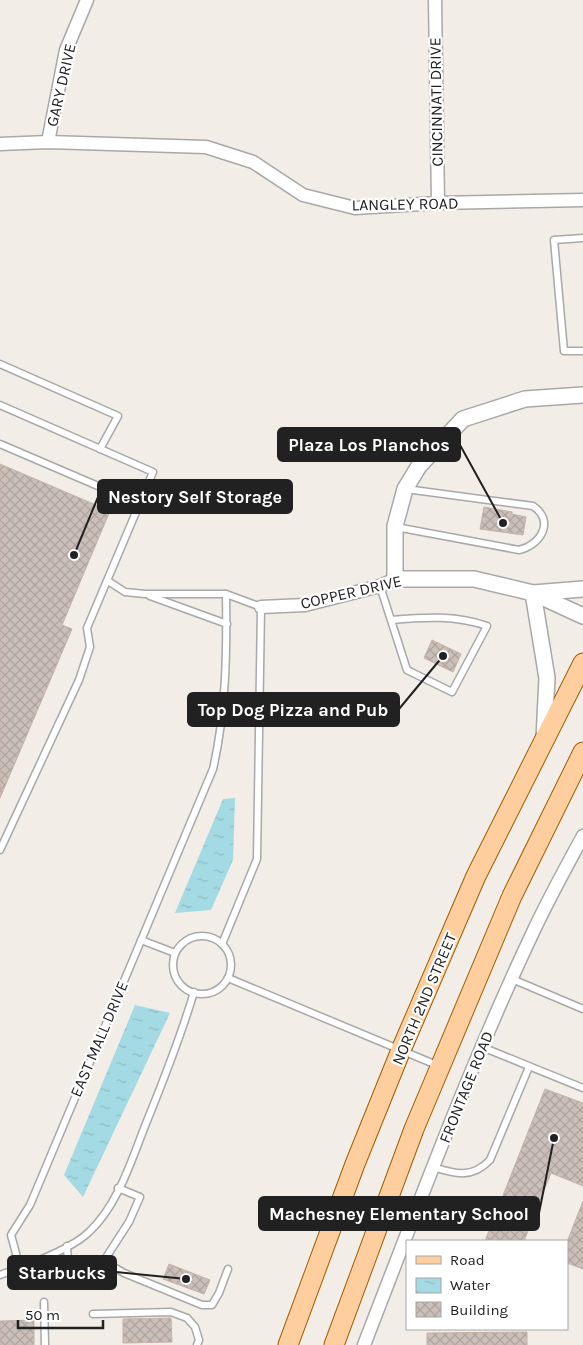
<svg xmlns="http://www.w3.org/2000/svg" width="583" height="1345" font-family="Karla,sans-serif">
	<defs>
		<pattern id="water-ripples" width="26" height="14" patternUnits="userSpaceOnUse" patternTransform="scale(1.25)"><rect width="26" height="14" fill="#a4dae3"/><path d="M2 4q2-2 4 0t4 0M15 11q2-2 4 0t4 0" fill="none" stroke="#8dbbc2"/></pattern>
		<pattern id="building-cross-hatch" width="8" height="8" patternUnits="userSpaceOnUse" patternTransform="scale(1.25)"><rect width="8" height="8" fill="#cbbfb9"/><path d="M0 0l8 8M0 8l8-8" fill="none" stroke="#aea49f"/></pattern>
	</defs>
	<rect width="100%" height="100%" fill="#f2eee7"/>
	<g fill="url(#water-ripples)">
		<polygon points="235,798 233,860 211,910 175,913 223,799"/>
		<polygon points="135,1005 170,1013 83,1197 64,1175"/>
	</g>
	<g fill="url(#building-cross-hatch)" stroke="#c5b2a8">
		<polygon points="0,464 110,511 62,625 72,629 0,798"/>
		<polygon points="484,507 512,512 512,514 526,517 523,535 480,529"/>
		<polygon points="432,640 461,654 453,672 424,658"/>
		<polygon points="545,1089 583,1103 583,1186 551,1173 524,1241 485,1241"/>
		<polygon points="583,1201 583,1269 567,1263 567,1242"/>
		<polygon points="169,1264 210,1280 204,1294 163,1279"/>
		<polygon points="171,1318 172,1342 123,1343 123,1319"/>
		<polygon points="34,1320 34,1345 0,1345 0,1321"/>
		<polygon points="527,1332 527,1345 427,1345 427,1333"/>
	</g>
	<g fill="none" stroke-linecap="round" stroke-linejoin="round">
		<defs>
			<g id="service">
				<polyline points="583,238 554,240 564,351 583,351"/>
				<polyline points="0,364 118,416 100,449"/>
				<polyline points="0,405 153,472 87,628 90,647 79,680 0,850"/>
				<polyline points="0,444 140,504"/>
				<path d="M 396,527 L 519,550 C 541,545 555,521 533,506 L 406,489"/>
				<polyline points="108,581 125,592 145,594 226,594 261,607 257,859 222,944"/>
				<path d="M 380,586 L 407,670 L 452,692 L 487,626 C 456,615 424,617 391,620"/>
				<polyline points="150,596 227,624"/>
				<circle cx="202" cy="965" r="29"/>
				<polyline points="141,940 175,953"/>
				<polyline points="228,978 439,1066"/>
				<polyline points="512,979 583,1009"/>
				<polyline points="482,1047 583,1088"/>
				<path d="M 433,1167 C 455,1174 472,1179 490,1160 L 529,1067"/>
				<polyline points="118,1188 140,1197 129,1222 107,1256 107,1263 124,1273 202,1305 212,1305 219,1293 228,1269"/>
				<polyline points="67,1246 68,1267"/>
				<path d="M 20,1268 L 11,1235 L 30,1205 L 213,769 C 226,713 227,651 226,594"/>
				<path d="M 0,1275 C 23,1267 72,1249 89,1232 C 119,1204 132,1158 147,1121 C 164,1079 181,1036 194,992"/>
				<polyline points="44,1302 45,1345"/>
				<polyline points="93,1314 171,1312 187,1318 195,1327 199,1340 197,1345"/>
			</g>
			<g id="minor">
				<polyline points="435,0 438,203"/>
				<polyline points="48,142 66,50 87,0"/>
				<polyline points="0,144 48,142 206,147 253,162 303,195 355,208 438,203 583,200"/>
				<polyline points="261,607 305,605 380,586 395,579"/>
				<path d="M 364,1345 C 418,1206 470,1065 534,930 C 549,898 566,867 583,836"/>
			</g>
			<g id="tertiary">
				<polyline points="583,395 525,399 463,419 419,466 405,489 395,526 395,579 474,579 533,593 583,616"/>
				<polyline points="544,738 547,678 533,593 583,589"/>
			</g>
			<g id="primary">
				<polyline points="288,1345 355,1164 401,1050 476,876 583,663"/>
				<polyline points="334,1345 414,1129 512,896 583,752"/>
			</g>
		</defs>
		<use href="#service" stroke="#a8a8a8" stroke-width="9"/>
		<use href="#minor" stroke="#a8a8a8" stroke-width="15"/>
		<use href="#tertiary" stroke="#a8a8a8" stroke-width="18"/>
		<use href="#primary" stroke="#9e5d00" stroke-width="21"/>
		<use href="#service" stroke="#fff" stroke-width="6"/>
		<use href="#minor" stroke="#fff" stroke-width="12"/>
		<use href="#tertiary" stroke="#fff" stroke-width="15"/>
		<use href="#primary" stroke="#ffce9f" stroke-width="19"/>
	</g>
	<g text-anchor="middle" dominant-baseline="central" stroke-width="4.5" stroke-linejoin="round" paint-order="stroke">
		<g font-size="16" fill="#212121" stroke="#fff">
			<text transform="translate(61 85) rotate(-77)">GARY DRIVE</text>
			<text transform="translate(436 102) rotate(-91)">CINCINNATI DRIVE</text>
			<text transform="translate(405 204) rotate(-1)">LANGLEY ROAD</text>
			<text transform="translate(351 592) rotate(-13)">COPPER DRIVE</text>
			<text transform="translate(424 999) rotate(-67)">NORTH 2ND STREET</text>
			<text transform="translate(99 1039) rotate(-67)">EAST MALL DRIVE</text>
			<text transform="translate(466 1087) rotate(-68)">FRONTAGE ROAD</text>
		</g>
	</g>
	<path fill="none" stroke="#212121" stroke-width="2" d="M503 523L460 445M74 555L98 497M443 656L399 709M554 1138L539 1213M186 1279L116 1272"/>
	<g fill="#212121" stroke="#fff" stroke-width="2">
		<circle cx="503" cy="523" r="5"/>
		<circle cx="74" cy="555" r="5"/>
		<circle cx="443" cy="656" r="5"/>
		<circle cx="554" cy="1138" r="5"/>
		<circle cx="186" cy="1279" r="5"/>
	</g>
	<g fill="#212121" stroke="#212121" stroke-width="2">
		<rect x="278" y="428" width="182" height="33" rx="5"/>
		<rect x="98" y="480" width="194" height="33" rx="5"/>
		<rect x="188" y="693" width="211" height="33" rx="5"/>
		<rect x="259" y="1197" width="280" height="33" rx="5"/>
		<rect x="8" y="1256" width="108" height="33" rx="5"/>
	</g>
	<g font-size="18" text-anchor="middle" font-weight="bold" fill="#fff">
		<text x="369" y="451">Plaza Los Planchos</text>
		<text x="195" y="503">Nestory Self Storage</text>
		<text x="293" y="716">Top Dog Pizza and Pub</text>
		<text x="399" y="1220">Machesney Elementary School</text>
		<text x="62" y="1279">Starbucks</text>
	</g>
	<rect x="406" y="1240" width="162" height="90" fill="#ffffff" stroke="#a6a6a6"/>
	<rect x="416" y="1256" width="25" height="8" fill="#ffce9f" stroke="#a6a6a6"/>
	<text x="450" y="1265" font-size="15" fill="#212121">Road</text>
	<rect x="416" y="1278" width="25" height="15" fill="url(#water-ripples)" stroke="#a6a6a6"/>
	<text x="450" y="1290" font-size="15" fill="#212121">Water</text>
	<rect x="416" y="1302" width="25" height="15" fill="url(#building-cross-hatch)" stroke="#a6a6a6"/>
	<text x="450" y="1315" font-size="15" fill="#212121">Building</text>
	<path d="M18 1320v8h85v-8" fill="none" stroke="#212121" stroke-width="2.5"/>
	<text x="25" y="1320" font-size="15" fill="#212121" stroke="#ffffff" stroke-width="4" paint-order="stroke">50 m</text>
</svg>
